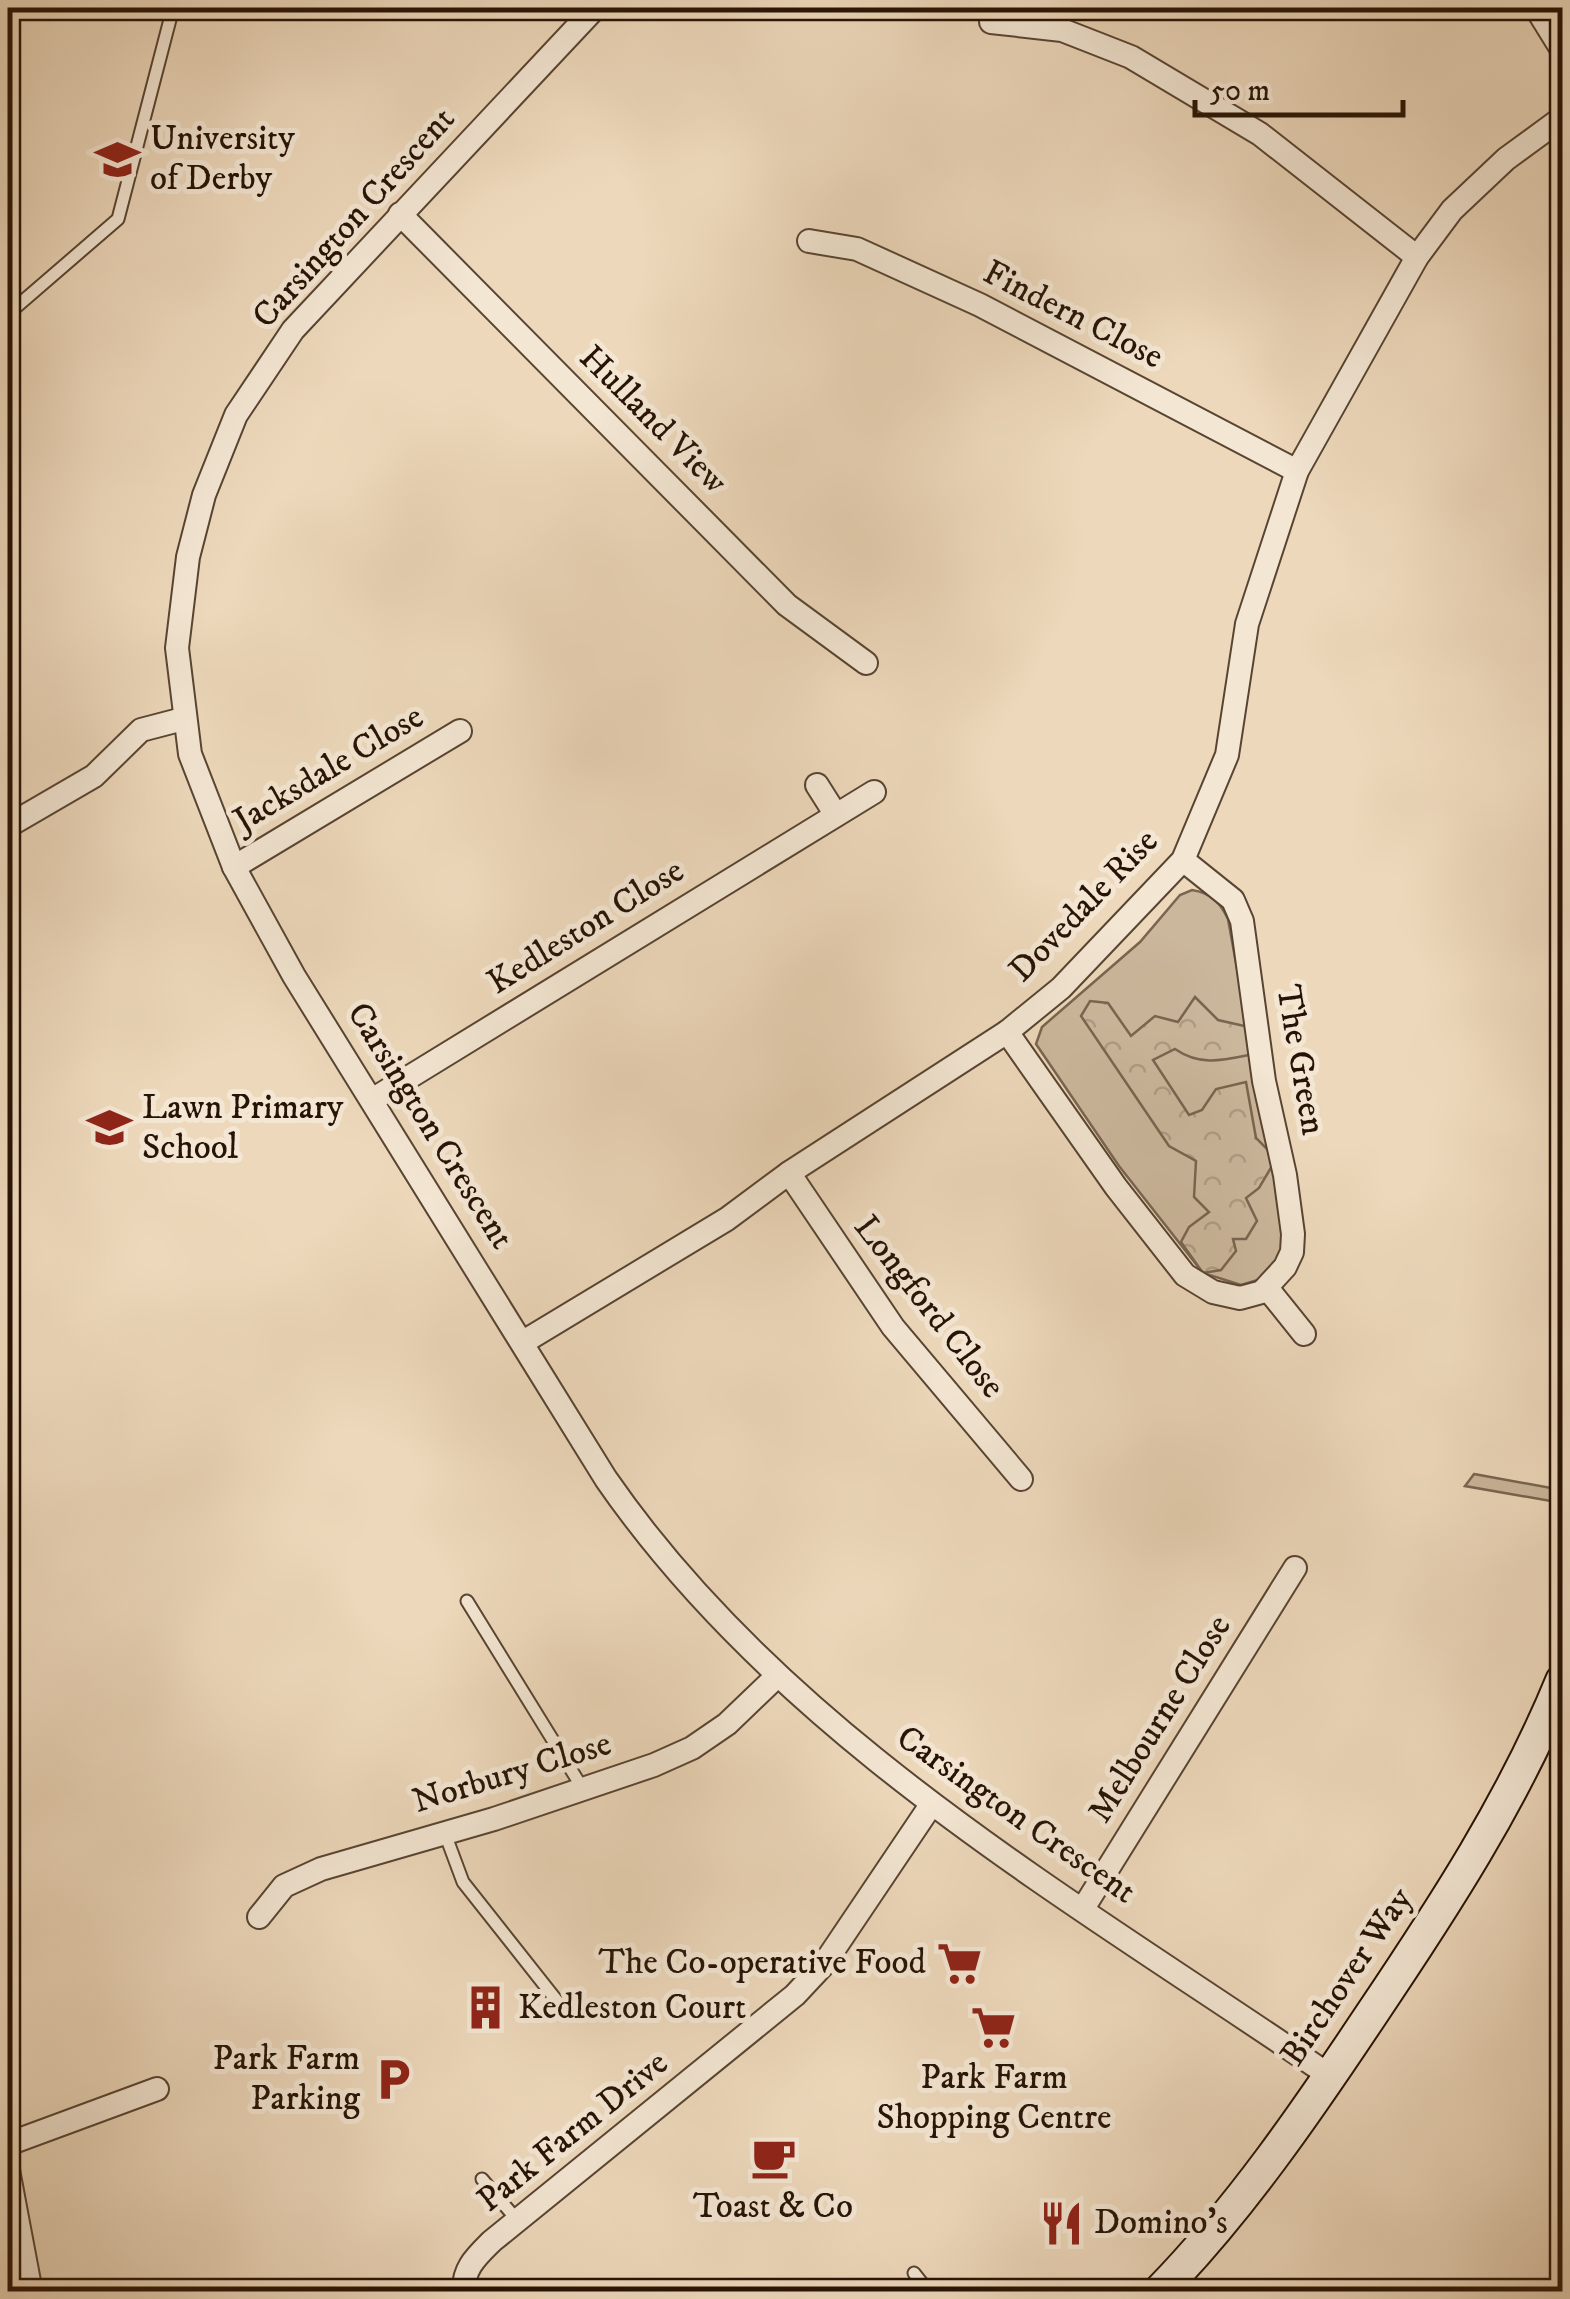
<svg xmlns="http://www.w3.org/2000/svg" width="1570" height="2299" font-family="'IM FELL DW Pica',serif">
	<defs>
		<pattern id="forest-crowns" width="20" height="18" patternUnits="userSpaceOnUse" patternTransform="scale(2.5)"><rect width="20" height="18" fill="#cbb79c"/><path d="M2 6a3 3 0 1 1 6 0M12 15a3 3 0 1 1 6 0" fill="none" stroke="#ae9c85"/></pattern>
	</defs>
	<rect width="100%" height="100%" fill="#edd8bb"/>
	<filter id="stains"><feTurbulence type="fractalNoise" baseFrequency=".002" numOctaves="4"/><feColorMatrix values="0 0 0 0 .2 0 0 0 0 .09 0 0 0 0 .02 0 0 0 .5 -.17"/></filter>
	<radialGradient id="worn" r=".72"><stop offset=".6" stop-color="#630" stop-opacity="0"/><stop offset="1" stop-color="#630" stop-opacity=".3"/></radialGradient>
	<g fill="#cbb79c" stroke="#796550" stroke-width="2.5">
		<path d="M 1192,890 C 1211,893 1220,902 1228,919 L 1283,1222 L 1284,1248 L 1276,1267 L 1261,1279 L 1241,1285 L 1203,1273 L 1119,1166 L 1036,1044 L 1042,1027 L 1140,942 L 1180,895 Z"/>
		<polygon points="1474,1474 1562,1490 1562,1503 1465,1486"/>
	</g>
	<path fill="url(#forest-crowns)" stroke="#796550" stroke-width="2.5" d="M 1195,997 L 1218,1020 L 1249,1027 L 1254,1054 C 1224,1060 1201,1067 1175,1049 L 1153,1060 L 1189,1115 L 1202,1110 L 1216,1089 L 1246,1082 L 1256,1138 L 1270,1152 L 1272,1166 L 1259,1188 L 1246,1198 L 1257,1221 L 1246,1239 L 1233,1239 L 1236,1251 L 1221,1270 L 1203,1273 L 1181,1242 L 1189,1227 L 1209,1212 L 1194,1197 L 1196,1161 L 1169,1146 L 1081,1016 L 1090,1001 L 1108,1003 L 1131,1036 L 1155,1016 L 1178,1022 Z"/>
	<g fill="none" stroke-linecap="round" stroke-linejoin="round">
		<defs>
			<g id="lane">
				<polyline points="8,314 118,219 173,8"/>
				<polyline points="467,1601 583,1789"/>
				<polyline points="444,1831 463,1882 565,2011"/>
				<polyline points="482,2179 518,2221"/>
				<polyline points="914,2273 929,2292"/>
			</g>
			<g id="street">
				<path d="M 595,8 L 293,330 L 236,415 L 204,495 L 188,557 L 177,648 L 190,754 L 234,867 L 294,976 L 606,1479 C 784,1737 1076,1902 1330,2076"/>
				<polyline points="1536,8 1562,50"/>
				<polyline points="991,22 1062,30 1131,57 1260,134 1417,257"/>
				<polyline points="400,214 787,605 866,663"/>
				<polyline points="809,241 857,249 980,305 1297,471"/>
				<polyline points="817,785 836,815"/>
				<polyline points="8,826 94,776 141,730 183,719"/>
				<polyline points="234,867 460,731"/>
				<polyline points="1007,1032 1116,1187 1185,1275 1213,1292 1240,1298 1262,1292 1285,1267 1292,1252 1293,1234 1285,1175 1264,1081 1242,921 1233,900 1183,860"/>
				<polyline points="372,1100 874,792"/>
				<polyline points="789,1173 893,1327 1021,1479"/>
				<polyline points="1267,1288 1304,1334"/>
				<polyline points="525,1341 727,1219 789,1173 1007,1032 1061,988 1183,860 1227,755 1247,624 1297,471 1417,257 1452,210 1506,159 1562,118"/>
				<polyline points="1084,1907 1295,1568"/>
				<polyline points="259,1917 284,1886 321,1869 494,1819 654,1765 692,1748 727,1724 777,1676"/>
				<polyline points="8,2144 157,2089"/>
				<polyline points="8,2170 31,2292"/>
				<path d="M 464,2292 C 463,2268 476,2257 492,2241 L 795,1995 L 824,1964 L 931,1805"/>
			</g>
			<path id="secondary" d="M 1159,2292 C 1240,2209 1307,2111 1371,2015 C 1443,1908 1513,1801 1562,1681"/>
		</defs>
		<use href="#lane" stroke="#584432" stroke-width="15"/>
		<use href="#street" stroke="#584432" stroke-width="26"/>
		<use href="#secondary" stroke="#271305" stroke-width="36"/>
		<use href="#lane" stroke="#f3e6d3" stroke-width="11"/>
		<use href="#street" stroke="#f3e6d3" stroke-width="22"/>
		<use href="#secondary" stroke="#f3e6d3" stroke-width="32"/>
	</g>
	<defs>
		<symbol id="university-bare" viewBox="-9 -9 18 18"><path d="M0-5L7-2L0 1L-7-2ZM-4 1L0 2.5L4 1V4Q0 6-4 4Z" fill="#8f2418" stroke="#f3e6d3" stroke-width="2.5" paint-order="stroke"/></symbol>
		<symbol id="school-bare" viewBox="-9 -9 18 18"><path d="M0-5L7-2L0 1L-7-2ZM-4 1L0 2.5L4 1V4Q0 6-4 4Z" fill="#8f2418" stroke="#f3e6d3" stroke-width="2.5" paint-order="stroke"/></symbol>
		<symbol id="supermarket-bare" viewBox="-9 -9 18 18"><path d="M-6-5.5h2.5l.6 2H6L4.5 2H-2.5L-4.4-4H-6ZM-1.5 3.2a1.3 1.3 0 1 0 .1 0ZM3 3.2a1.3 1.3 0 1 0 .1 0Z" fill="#8f2418" stroke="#f3e6d3" stroke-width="2.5" paint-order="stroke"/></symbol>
		<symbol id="building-bare" viewBox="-9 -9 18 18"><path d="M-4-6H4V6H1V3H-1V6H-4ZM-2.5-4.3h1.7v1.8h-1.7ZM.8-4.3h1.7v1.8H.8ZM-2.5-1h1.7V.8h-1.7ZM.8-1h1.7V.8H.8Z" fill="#8f2418" stroke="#f3e6d3" stroke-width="2.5" paint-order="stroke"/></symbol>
		<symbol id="parking-bare" viewBox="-9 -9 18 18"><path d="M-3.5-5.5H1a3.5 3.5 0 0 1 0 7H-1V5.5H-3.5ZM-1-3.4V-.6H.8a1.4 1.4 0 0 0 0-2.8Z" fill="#8f2418" stroke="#f3e6d3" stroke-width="2.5" paint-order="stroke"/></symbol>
		<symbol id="cafe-bare" viewBox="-9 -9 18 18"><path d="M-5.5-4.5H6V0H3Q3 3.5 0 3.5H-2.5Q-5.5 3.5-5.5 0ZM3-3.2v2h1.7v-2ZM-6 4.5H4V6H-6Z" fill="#8f2418" stroke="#f3e6d3" stroke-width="2.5" paint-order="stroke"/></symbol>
		<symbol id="restaurant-bare" viewBox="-9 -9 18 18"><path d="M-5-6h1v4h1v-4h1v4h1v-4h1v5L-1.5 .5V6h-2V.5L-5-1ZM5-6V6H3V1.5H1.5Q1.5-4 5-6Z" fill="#8f2418" stroke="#f3e6d3" stroke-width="2.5" paint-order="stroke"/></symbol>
	</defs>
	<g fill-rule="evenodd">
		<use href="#university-bare" x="86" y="128" width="63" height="63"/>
		<use href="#school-bare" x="78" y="1096" width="63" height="63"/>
		<use href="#supermarket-bare" x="928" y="1932" width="63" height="63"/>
		<use href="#building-bare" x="454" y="1976" width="63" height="63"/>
		<use href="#supermarket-bare" x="962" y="1996" width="63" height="63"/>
		<use href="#parking-bare" x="362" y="2048" width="63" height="63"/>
		<use href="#cafe-bare" x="742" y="2126" width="63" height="63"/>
		<use href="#restaurant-bare" x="1030" y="2192" width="63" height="63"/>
	</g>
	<g text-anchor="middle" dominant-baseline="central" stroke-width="10" stroke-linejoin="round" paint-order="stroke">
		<g font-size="35" fill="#271305" stroke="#f3e6d3" text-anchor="start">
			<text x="150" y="139">University<tspan x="150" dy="40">of Derby</tspan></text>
			<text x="142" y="1108">Lawn Primary<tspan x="142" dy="40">School</tspan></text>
			<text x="926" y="1963" text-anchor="end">The Co-operative Food</text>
			<text x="518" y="2008">Kedleston Court</text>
			<text x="360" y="2059" text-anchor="end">Park Farm<tspan x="360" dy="40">Parking</tspan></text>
			<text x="994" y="2078" text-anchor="middle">Park Farm<tspan x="994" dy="40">Shopping Centre</tspan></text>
			<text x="773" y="2207" text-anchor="middle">Toast &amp; Co</text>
			<text x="1094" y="2223">Domino's</text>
		</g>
		<g font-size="35" fill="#271305" stroke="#f3e6d3">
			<text transform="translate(354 218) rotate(-48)">Carsington Crescent</text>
			<text transform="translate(1073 315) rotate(27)">Findern Close</text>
			<text transform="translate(653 420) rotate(45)">Hulland View</text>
			<text transform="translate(329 769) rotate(-31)">Jacksdale Close</text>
			<text transform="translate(1084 906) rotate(-46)">Dovedale Rise</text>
			<text transform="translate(586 927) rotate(-32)">Kedleston Close</text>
			<text transform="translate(1300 1060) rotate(80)">The Green</text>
			<text transform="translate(430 1126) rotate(58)">Carsington Crescent</text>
			<text transform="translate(929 1307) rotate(52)">Longford Close</text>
			<text transform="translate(1160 1719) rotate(-58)">Melbourne Close</text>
			<text transform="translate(512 1773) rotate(-17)">Norbury Close</text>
			<text transform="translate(1016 1815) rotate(35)">Carsington Crescent</text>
			<text transform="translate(1347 1977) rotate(-56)">Birchover Way</text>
			<text transform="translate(573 2132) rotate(-39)">Park Farm Drive</text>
		</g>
	</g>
	<rect width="1570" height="2299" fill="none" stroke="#edd8bb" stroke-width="40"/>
	<rect x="10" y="10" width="1550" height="2279" fill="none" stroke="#271305" stroke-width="5"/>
	<rect x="20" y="20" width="1530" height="2259" fill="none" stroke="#271305" stroke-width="2.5"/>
	<path d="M1195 100v15h208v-15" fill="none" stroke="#271305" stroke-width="5"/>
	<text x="1210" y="100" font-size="30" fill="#271305" stroke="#f3e6d3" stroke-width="8" paint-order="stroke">50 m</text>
	<rect width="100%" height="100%" filter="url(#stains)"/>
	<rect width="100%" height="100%" fill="url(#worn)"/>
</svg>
